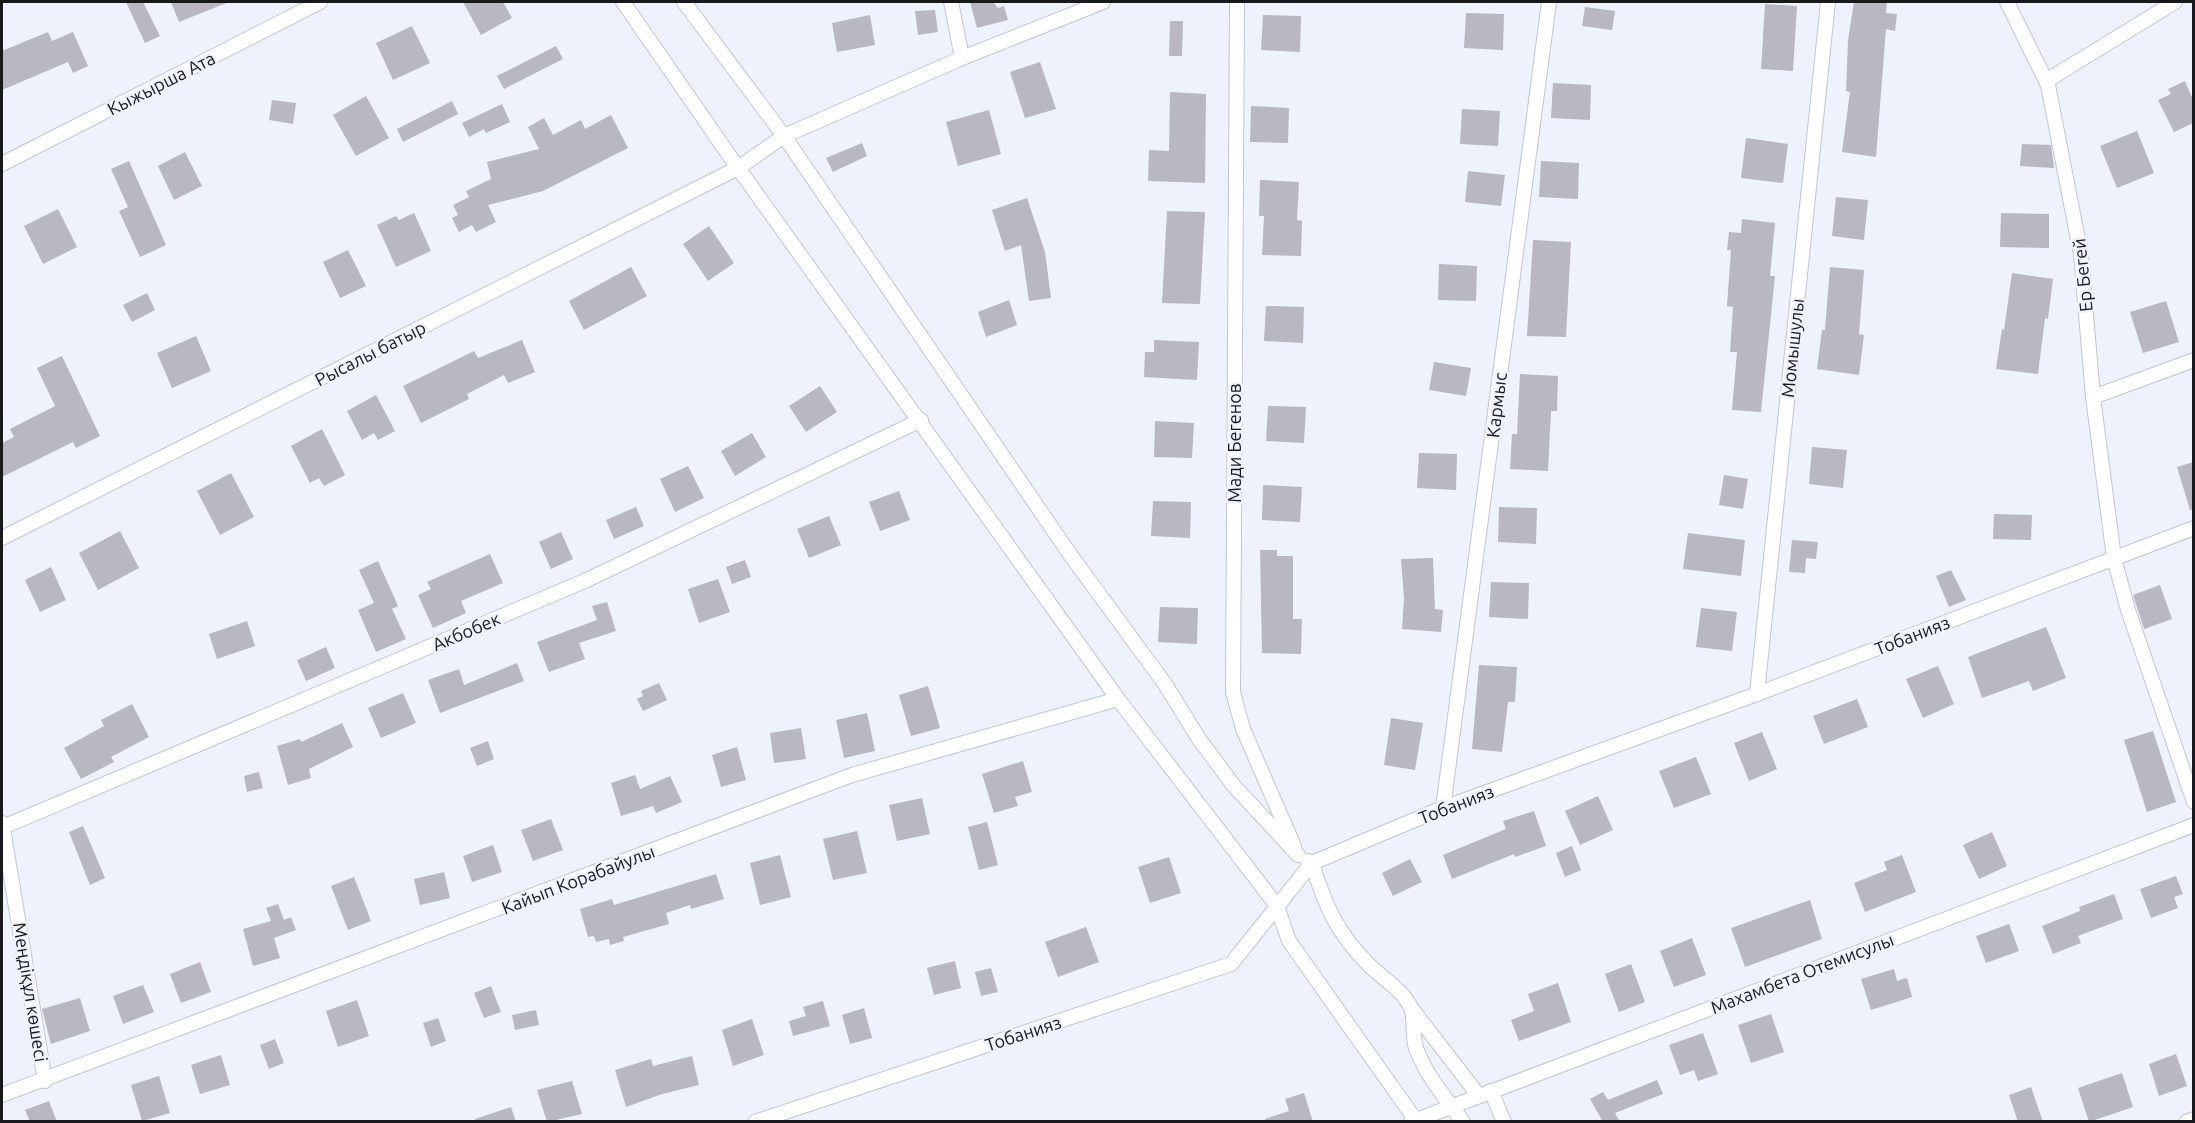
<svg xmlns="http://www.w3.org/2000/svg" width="2195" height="1123" font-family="Ubuntu,sans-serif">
	<rect width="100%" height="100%" fill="#eef2fc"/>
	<g fill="#b9b7c1">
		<polygon points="126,2 143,2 160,36 145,43"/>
		<polygon points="171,2 229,2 179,22"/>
		<polygon points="463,2 503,2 512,18 481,35"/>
		<polygon points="970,2 993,2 998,8 1004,6 1008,20 977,28"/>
		<polygon points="1854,2 1887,2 1886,13 1897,14 1895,31 1886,29 1876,157 1842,152 1850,92 1846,91 1848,40"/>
		<polygon points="1765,4 1797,6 1793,71 1761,69"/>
		<polygon points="1585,7 1615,11 1612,30 1582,26"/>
		<polygon points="935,10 938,32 918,35 915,11"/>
		<polygon points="1466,13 1504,14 1503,50 1464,48"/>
		<polygon points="870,15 875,45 837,52 832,23"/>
		<polygon points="1263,15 1301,16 1300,52 1261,50"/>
		<polygon points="1170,21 1183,21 1182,56 1169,56"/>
		<polygon points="412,26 430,63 393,80 376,43"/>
		<polygon points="48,32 52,41 73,32 88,66 73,73 68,62 2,90 2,51"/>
		<polygon points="556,46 563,59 504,89 497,76"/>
		<polygon points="1040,62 1056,109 1025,118 1010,72"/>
		<polygon points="2185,81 2193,100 2193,123 2174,132 2158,100 2171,94 2168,89"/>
		<polygon points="1553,83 1591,85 1590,120 1551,118"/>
		<polygon points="1170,92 1206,94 1205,183 1148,181 1149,150 1169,151"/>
		<polygon points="366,96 389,138 356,156 333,115"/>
		<polygon points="272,100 296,103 293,124 269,120"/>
		<polygon points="452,101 458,114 403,142 397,129"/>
		<polygon points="502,104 510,122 486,133 484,129 469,137 462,123"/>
		<polygon points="1251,106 1289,108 1288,143 1250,142"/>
		<polygon points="1462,109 1500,111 1498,146 1460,144"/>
		<polygon points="989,110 1001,154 958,166 946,122"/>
		<polygon points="611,115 628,148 543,191 488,205 496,222 476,232 472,225 459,232 452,218 458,215 453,205 469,197 466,191 491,179 487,162 539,149 528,127 544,118 553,135 581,120 585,129"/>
		<polygon points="2137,131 2154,173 2117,188 2100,146"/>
		<polygon points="1746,138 1788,144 1783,183 1741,178"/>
		<polygon points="862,143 867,156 833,172 826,158"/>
		<polygon points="2022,144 2051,145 2054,168 2020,166"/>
		<polygon points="185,152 202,186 174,200 158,166"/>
		<polygon points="129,161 166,245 140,257 119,211 128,207 111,169"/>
		<polygon points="1541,161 1579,163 1578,199 1539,197"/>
		<polygon points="1468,171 1505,175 1501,206 1465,202"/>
		<polygon points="1260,180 1299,182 1297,220 1302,221 1301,256 1262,255 1264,216 1259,216"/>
		<polygon points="1836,197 1868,200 1864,240 1832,236"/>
		<polygon points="1027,198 1045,252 1051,298 1029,301 1021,245 1005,251 992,210"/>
		<polygon points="58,209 77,247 43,264 24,226"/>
		<polygon points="1167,211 1205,212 1200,304 1162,303"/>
		<polygon points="414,213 431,251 396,267 377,225 396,216 399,220"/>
		<polygon points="2001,213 2049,214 2049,248 2000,247"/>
		<polygon points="1742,219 1775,223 1770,276 1775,276 1761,412 1732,410 1737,352 1730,352 1733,307 1727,306 1731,250 1727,250 1729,232 1741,233"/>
		<polygon points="709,226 734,263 708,281 683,244"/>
		<polygon points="1533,240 1571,242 1566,337 1527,336"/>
		<polygon points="348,250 366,286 340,298 323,262"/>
		<polygon points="1439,264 1477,266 1476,301 1438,300"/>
		<polygon points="631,267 647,296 584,330 569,301"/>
		<polygon points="1830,267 1864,270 1859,334 1864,335 1859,375 1817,369 1822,330 1825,330"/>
		<polygon points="2012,273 2053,279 2048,319 2045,318 2038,374 1996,369 2002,329 2004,330"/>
		<polygon points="147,293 155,310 132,322 123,305"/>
		<polygon points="1009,300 1017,325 986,337 978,312"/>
		<polygon points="2166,301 2179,342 2143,353 2130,312"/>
		<polygon points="1266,306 1304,307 1303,343 1264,341"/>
		<polygon points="196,336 211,371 172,388 157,353"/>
		<polygon points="522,340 535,372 508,383 504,375 467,394 469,399 421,423 403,386 474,351 478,358"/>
		<polygon points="1154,340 1199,342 1197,380 1144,377 1145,352 1154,352"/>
		<polygon points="62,356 100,436 76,448 73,442 2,477 2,443 14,437 10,429 55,406 37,368"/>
		<polygon points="1434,362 1471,368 1466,396 1429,390"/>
		<polygon points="1520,374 1558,376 1557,411 1551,411 1548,471 1510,469 1512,434 1517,434"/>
		<polygon points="820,386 837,412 806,432 789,406"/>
		<polygon points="376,395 395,431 378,440 374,433 362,440 347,411"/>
		<polygon points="1268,406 1306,407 1304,443 1266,441"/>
		<polygon points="1155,421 1194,423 1192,458 1154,457"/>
		<polygon points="322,429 345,475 324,486 319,478 310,483 291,446"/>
		<polygon points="752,433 766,457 735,476 721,451"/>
		<polygon points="1812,447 1847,450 1843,488 1809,484"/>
		<polygon points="1419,453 1457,454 1456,490 1417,488"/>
		<polygon points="2193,462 2193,510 2190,510 2177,467"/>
		<polygon points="688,466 704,498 675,512 660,479"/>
		<polygon points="231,473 254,517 220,535 197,491"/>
		<polygon points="1724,475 1748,479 1743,509 1719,505"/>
		<polygon points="1263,485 1302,487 1300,522 1262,520"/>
		<polygon points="899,491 910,520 880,531 869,502"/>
		<polygon points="1153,501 1191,502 1190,538 1151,536"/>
		<polygon points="636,507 644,526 614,539 606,520"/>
		<polygon points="1499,507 1537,508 1536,544 1498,542"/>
		<polygon points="1994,514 2032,515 2031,540 1993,539"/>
		<polygon points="829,516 841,545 809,558 797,529"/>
		<polygon points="120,531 139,568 98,590 79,553"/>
		<polygon points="561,532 573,559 551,569 539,542"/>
		<polygon points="1688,533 1745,540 1741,576 1683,569"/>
		<polygon points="1792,540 1818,542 1816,559 1806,558 1805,573 1789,572"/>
		<polygon points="1260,550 1277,550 1277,556 1293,556 1293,619 1302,619 1301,654 1262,653"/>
		<polygon points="490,554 503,583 461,601 466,613 433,628 418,595 431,589 427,582"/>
		<polygon points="1433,558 1435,609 1443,610 1441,632 1402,629 1404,598 1401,559"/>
		<polygon points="745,560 751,577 732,584 726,567"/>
		<polygon points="378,561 398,606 392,609 406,639 376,652 358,610 374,603 359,570"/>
		<polygon points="51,567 66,600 40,612 25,580"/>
		<polygon points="1951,570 1966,600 1949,607 1936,576"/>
		<polygon points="718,579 730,612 699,623 688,589"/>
		<polygon points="1491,582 1529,583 1528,619 1489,617"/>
		<polygon points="2160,585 2172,619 2144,629 2133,595"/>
		<polygon points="607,602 616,631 579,643 585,659 549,672 537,642 597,620 592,606"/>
		<polygon points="1160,607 1198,608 1197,644 1158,642"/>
		<polygon points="1701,608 1737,612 1732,651 1696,647"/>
		<polygon points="247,621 255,646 217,659 209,634"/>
		<polygon points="2046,627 2066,678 2033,691 2029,681 1982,698 1968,657"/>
		<polygon points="326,647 335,668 306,681 297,660"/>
		<polygon points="517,663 524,681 440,713 428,680 459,669 464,685"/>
		<polygon points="1479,665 1517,667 1515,702 1508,702 1502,752 1472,749"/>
		<polygon points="1938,666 1954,704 1923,718 1906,679"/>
		<polygon points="659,683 667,700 643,711 637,699 643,696 641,691"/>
		<polygon points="928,686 940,728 911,736 899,695"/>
		<polygon points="403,693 416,723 381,738 368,708"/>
		<polygon points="1857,699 1868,727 1824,744 1813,716"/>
		<polygon points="132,704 149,737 111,757 114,762 81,779 64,748 104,726 101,720"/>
		<polygon points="867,713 875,751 844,758 836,720"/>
		<polygon points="1391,718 1423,723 1415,770 1384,765"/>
		<polygon points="342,723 353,747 309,769 311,778 288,785 277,746 300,739 301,742"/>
		<polygon points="801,728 806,759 774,763 770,733"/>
		<polygon points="2153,731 2176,802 2147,812 2124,740"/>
		<polygon points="1762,732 1777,769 1749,781 1734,743"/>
		<polygon points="488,741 494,759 477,766 470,748"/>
		<polygon points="737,747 746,780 721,787 712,755"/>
		<polygon points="1696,757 1711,794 1674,808 1659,771"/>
		<polygon points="1023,761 1032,792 1015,797 1018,806 994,813 982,774"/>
		<polygon points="259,772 263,788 247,792 244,776"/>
		<polygon points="635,775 640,789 670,776 682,802 656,813 653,806 621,816 611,783"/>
		<polygon points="1598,796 1613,830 1580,845 1565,811"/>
		<polygon points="922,798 930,834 897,841 889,805"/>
		<polygon points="1534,811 1546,846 1515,857 1514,854 1452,879 1443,855 1506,829 1503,821"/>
		<polygon points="551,819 563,850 533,861 521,830"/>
		<polygon points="987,822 998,865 979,870 968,827"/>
		<polygon points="83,826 105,878 90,885 69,832"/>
		<polygon points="857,831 867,873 833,880 823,839"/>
		<polygon points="1992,832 2007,866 1979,879 1963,845"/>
		<polygon points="493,845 502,872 472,882 463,856"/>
		<polygon points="1572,846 1581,870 1565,877 1556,853"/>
		<polygon points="780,855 791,897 760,905 750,863"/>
		<polygon points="1902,855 1916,892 1865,912 1854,883 1887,870 1884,862"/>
		<polygon points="1169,857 1181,893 1150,903 1138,867"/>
		<polygon points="1410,859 1422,882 1393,896 1382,873"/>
		<polygon points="444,872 450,898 420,905 414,879"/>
		<polygon points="716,874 724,899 691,909 690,905 666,913 669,924 623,937 624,941 610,945 609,939 596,942 594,936 588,937 580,909 612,899 614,905"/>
		<polygon points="2176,876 2183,894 2174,897 2178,908 2151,918 2140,889"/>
		<polygon points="354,877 371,921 348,930 331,886"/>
		<polygon points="2114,894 2123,919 2078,936 2081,943 2053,954 2042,926 2080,911 2079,907"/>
		<polygon points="1810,900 1822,939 1745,967 1731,928"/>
		<polygon points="278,904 284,920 291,917 296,930 274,938 280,958 253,966 243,929 271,921 266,908"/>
		<polygon points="2009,924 2019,951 1986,963 1976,936"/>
		<polygon points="1086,927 1099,962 1058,977 1045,942"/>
		<polygon points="1692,938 1706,975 1674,987 1660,951"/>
		<polygon points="955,961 961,988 934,995 927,968"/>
		<polygon points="200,962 211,992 181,1003 170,974"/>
		<polygon points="1631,964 1645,1002 1619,1012 1605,974"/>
		<polygon points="991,968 998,992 981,996 975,972"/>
		<polygon points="1894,969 1897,981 1907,978 1912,997 1871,1010 1861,979"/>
		<polygon points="1558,983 1571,1022 1519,1041 1511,1020 1534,1011 1528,994"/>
		<polygon points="143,985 154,1012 123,1024 113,996"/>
		<polygon points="491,986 501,1012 484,1018 474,993"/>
		<polygon points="80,998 90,1031 51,1044 42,1009"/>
		<polygon points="357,1000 369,1036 338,1047 326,1011"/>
		<polygon points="823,1001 830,1026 793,1036 789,1021 806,1016 803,1007"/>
		<polygon points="864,1008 872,1038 850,1044 842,1015"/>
		<polygon points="536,1010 539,1025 515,1030 512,1015"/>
		<polygon points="1771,1014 1784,1052 1751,1063 1738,1025"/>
		<polygon points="438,1018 446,1041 431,1047 423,1023"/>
		<polygon points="752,1019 764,1055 733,1066 722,1030"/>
		<polygon points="1703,1033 1718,1074 1698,1081 1694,1070 1680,1075 1669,1045"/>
		<polygon points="275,1039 284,1063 269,1069 260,1045"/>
		<polygon points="2176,1054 2187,1086 2159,1096 2149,1064"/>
		<polygon points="221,1055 230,1085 200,1094 191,1065"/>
		<polygon points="692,1056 699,1085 662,1094 626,1107 615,1070 651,1059 653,1066"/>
		<polygon points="2122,1073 2133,1107 2089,1122 2078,1088"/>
		<polygon points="159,1076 170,1113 142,1121 131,1085"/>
		<polygon points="1657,1080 1663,1094 1615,1113 1620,1122 1603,1122 1590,1099 1603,1092 1608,1100"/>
		<polygon points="572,1081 582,1114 547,1122 537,1090"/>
		<polygon points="2031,1087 2043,1122 2018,1122 2009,1095"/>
		<polygon points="1304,1093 1313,1122 1265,1122 1265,1119 1289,1111 1285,1099"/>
		<polygon points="49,1101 57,1122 30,1122 25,1110"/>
		<polygon points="511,1107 516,1122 476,1122 475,1119"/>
	</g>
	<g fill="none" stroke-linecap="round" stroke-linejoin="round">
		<defs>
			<g id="street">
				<polyline points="623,2 738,168 1118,699 1277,906 1289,941 1417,1122"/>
				<polyline points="684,2 784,136 962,58 1103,2"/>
				<polyline points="951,2 962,58"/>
				<polyline points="1237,2 1233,692 1243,729 1294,846"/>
				<polyline points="2007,2 2048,85 2081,255 2093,397 2114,558 2128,610 2194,802"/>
				<polyline points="2046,81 2175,2"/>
				<polyline points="2,164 320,2"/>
				<polyline points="2093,397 2194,360"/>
				<polyline points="2,538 738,168 784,136 1069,553 1165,684 1199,739 1234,786 1298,855"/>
				<polyline points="1757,694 1828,2"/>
				<polyline points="1443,808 1549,2"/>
				<polyline points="2,823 45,1081"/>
				<polyline points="3,827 587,580 921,420"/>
				<path d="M 1308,861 L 1312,863 C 1325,906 1337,933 1369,965 C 1383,979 1403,990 1411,1008 C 1415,1016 1412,1036 1416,1048 C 1426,1076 1446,1098 1463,1122"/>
				<polyline points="1412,1009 1479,1096"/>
				<polyline points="1491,1091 1504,1122"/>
				<polyline points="2,1095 852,775 1118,699"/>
				<polyline points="755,1122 1231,964 1312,863 1443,808 1757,694 2194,528"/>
				<polyline points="1411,1122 2194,825"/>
				<polyline points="2186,1122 2194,1119"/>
			</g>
		</defs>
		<use href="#street" stroke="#c3c6d1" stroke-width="16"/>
		<use href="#street" stroke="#fff" stroke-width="14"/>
	</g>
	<g text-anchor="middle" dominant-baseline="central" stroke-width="5" stroke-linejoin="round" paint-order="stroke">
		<g font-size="18" fill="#18191d" stroke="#eef2fc">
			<text transform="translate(161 83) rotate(-27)">Кыжырша Ата</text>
			<text transform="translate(2082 275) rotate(-96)">Ер Бегей</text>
			<text transform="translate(1792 348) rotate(-84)">Момышулы</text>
			<text transform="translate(370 353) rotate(-27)">Рысалы батыр</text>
			<text transform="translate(1496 405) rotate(-83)">Кармыс</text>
			<text transform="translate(1234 443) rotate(-90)">Мади Бегенов</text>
			<text transform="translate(466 631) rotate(-23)">Акбобек</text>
			<text transform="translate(1912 635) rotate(-21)">Тобанияз</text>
			<text transform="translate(1456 804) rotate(-21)">Тобанияз</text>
			<text transform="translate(578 879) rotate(-21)">Кайып Корабайулы</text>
			<text transform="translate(1802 973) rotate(-21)">Махамбета Отемисулы</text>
			<text transform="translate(31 992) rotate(81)">Меңдіқұл көшесі</text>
			<text transform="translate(1023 1033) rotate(-18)">Тобанияз</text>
		</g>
	</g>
	<rect width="2195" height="1123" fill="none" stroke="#18191d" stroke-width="6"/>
</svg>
